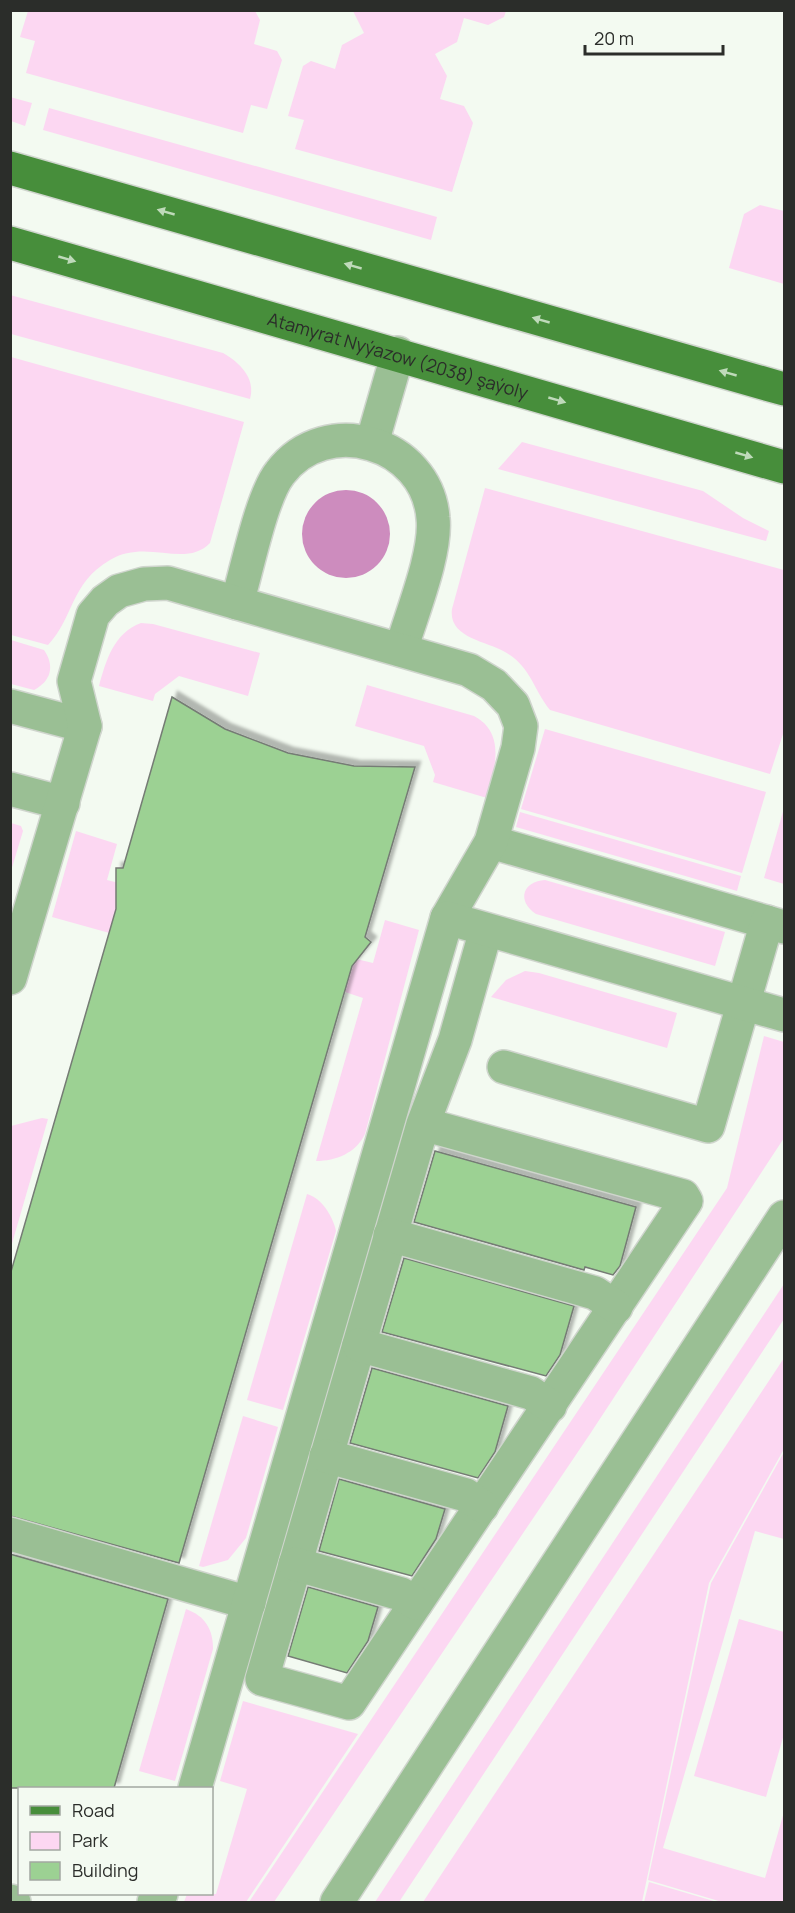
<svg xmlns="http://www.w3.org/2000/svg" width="795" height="1913" font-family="Manrope,sans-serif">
	<defs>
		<filter id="shadow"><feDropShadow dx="5.5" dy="-5.5" stdDeviation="1.5" flood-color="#0004"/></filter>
	</defs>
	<rect width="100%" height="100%" fill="#f3faf1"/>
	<g fill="#fcd7f2">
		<polygon points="28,11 255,11 260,20 254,44 277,51 282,60 267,109 251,105 243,133 26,73 35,41 20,37"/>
		<polygon points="353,11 506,11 504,17 488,25 464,18 457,42 435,54 447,76 440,99 464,106 473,123 452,192 295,149 304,120 288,116 303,66 311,61 335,69 342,45 364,33"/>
		<polygon points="10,97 32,103 25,126 11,121"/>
		<polygon points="49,108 437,217 431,240 43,130"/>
		<polygon points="760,205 784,211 784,284 729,268 744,214"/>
		<path d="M 10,295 L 223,353 C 239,362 256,378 250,399 L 11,334 Z"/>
		<path d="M 11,357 L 244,422 L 210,543 C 185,569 147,538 110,560 C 70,583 74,618 48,645 L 11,635 Z"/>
		<polygon points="522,442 703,491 743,518 769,531 766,541 498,469"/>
		<path d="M 485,488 L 784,570 L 784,731 L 770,774 L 550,710 C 533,689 531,667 505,652 C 486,641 448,638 452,609 Z"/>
		<path d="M 141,623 L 153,624 L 260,653 L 248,696 L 179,676 L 155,694 L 153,701 L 99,686 C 106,660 114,633 141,623 Z"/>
		<path d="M 11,640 L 44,650 C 55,666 51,681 34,690 L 11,684 Z"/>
		<path d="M 367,685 L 474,716 C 506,733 495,768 487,798 L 433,782 L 435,775 L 424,746 L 355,726 Z"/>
		<polygon points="545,729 766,792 742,873 521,809"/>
		<polygon points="784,808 784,884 764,878"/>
		<polygon points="520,812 741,876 737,891 516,827"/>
		<polygon points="11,823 21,826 23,831 11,871"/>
		<polygon points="76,831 117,844 107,880 127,885 113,934 52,917"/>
		<path d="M 545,880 L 725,932 L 715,966 L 536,914 C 516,901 523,881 545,880 Z"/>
		<path d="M 385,920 L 419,930 L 365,1134 C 356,1153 336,1161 316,1161 L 363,998 L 339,990 L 348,957 L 373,963 Z"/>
		<polygon points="525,971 539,973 677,1013 667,1048 491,997 506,980"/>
		<polygon points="764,1036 784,1042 784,1138 590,1434 274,1902 249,1902 727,1188"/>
		<polygon points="42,1118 48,1119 11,1247 11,1126"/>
		<path d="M 307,1194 C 322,1198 333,1217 336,1231 L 283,1410 L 247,1400 Z"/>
		<polygon points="784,1284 784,1319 399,1902 375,1902"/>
		<polygon points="784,1358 784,1449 709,1583 642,1902 423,1902"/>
		<polygon points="243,1416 278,1427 246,1538 228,1560 203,1567 199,1566"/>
		<polygon points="784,1452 784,1539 755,1531 663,1848 765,1878 784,1812 784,1902 722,1902 648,1880 711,1583"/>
		<path d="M 186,1609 C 205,1616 213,1629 213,1649 L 175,1781 L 139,1771 Z"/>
		<polygon points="739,1619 784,1632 784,1734 766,1797 694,1776"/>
		<polygon points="243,1701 358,1734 246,1902 184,1902 187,1894 216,1894 247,1789 220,1781"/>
		<polygon points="649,1882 717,1902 644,1902"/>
	</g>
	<circle fill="#cd8cbe" cx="346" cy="534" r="44"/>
	<g fill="#9cd193" stroke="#757b74" stroke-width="1.5" filter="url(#shadow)">
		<polygon points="172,697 225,729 288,753 354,766 415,767 365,937 371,942 352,966 179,1563 10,1516 10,1275 116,909 116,868 123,868"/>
		<polygon points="435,1151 636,1207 620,1266 613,1275 585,1267 584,1270 414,1222"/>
		<polygon points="404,1258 574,1306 560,1355 546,1376 382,1332"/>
		<polygon points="372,1368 508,1406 495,1452 478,1478 350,1443"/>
		<polygon points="339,1479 445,1509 436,1539 412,1576 319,1551"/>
		<polygon points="10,1554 168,1599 114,1788 10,1788"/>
		<polygon points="308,1587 378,1607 368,1641 347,1673 288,1656"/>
	</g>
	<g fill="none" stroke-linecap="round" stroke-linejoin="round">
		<defs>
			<g id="minor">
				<polyline points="372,443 398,353"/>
				<path d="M 237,603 C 247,570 261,497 280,473 C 326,412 427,442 433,518 C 437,553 411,615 401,650"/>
				<polyline points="10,706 85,726"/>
				<polyline points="10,789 63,803"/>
				<polyline points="491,842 784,927"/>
				<polyline points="10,978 85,726 74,681 93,615 105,601 119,591 144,584 168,583 469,670 494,685 513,705 521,726 518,748 491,842 447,918"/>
				<polyline points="504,1067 708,1126 767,922"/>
				<polyline points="423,1124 683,1196 686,1201 349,1703 262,1679 423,1124 455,1040 486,930"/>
				<polyline points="390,1235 595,1293 616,1307"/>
				<polyline points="359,1345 531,1393 550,1406"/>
				<polyline points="326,1456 466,1495 482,1506"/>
				<polyline points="10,1534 249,1603"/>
				<polyline points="295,1564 401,1594 416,1603"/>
				<polyline points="195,1788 447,918 784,1015"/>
				<polyline points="10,1901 14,1902"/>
				<polyline points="154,1902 161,1894"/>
				<polyline points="337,1902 784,1217"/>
			</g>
			<g id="major">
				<polyline points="10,168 784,389"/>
				<path id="s1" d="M 10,243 L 784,467"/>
			</g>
		</defs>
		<use href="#minor" stroke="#cfd5cd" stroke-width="36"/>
		<use href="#major" stroke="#cfd5cd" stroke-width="36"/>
		<use href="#minor" stroke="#9abf94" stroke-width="33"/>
		<use href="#major" stroke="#478e3b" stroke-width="33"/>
	</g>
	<defs><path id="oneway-solid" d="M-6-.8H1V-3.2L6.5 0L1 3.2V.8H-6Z" transform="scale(1.5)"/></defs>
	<g fill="#bfdaba">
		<use href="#oneway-solid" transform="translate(166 212) rotate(-164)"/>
		<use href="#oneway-solid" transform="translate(67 259) rotate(16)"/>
		<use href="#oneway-solid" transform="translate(353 266) rotate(-164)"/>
		<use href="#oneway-solid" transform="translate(541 320) rotate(-164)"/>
		<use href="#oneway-solid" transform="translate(728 373) rotate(-164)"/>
		<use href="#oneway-solid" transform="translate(557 400) rotate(16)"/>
		<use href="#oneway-solid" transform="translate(744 455) rotate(16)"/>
	</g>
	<g text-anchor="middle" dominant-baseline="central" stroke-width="4.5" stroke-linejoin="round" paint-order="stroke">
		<g font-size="18" fill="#2b2d2a" stroke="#f3faf1">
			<text stroke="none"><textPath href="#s1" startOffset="404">Atamyrat Nyýazow (2038) şaýoly</textPath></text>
		</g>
	</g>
	<rect width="795" height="1913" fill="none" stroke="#2b2d2a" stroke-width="24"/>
	<rect x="18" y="1787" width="195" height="108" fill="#f3faf1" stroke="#a3a8a1" stroke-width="1.5"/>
	<rect x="30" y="1806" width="30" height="9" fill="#478e3b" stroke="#a3a8a1" stroke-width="1.5"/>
	<text x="72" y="1817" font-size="18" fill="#2b2d2a">Road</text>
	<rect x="30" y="1832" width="30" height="18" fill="#fcd7f2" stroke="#a3a8a1" stroke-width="1.5"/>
	<text x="72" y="1847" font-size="18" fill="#2b2d2a">Park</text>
	<rect x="30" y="1862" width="30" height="18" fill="#9cd193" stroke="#a3a8a1" stroke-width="1.5"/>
	<text x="72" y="1877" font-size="18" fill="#2b2d2a">Building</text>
	<path d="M585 45v9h138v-9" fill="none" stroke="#2b2d2a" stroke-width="3"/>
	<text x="594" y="45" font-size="18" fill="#2b2d2a" stroke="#f3faf1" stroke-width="4.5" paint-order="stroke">20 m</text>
</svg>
